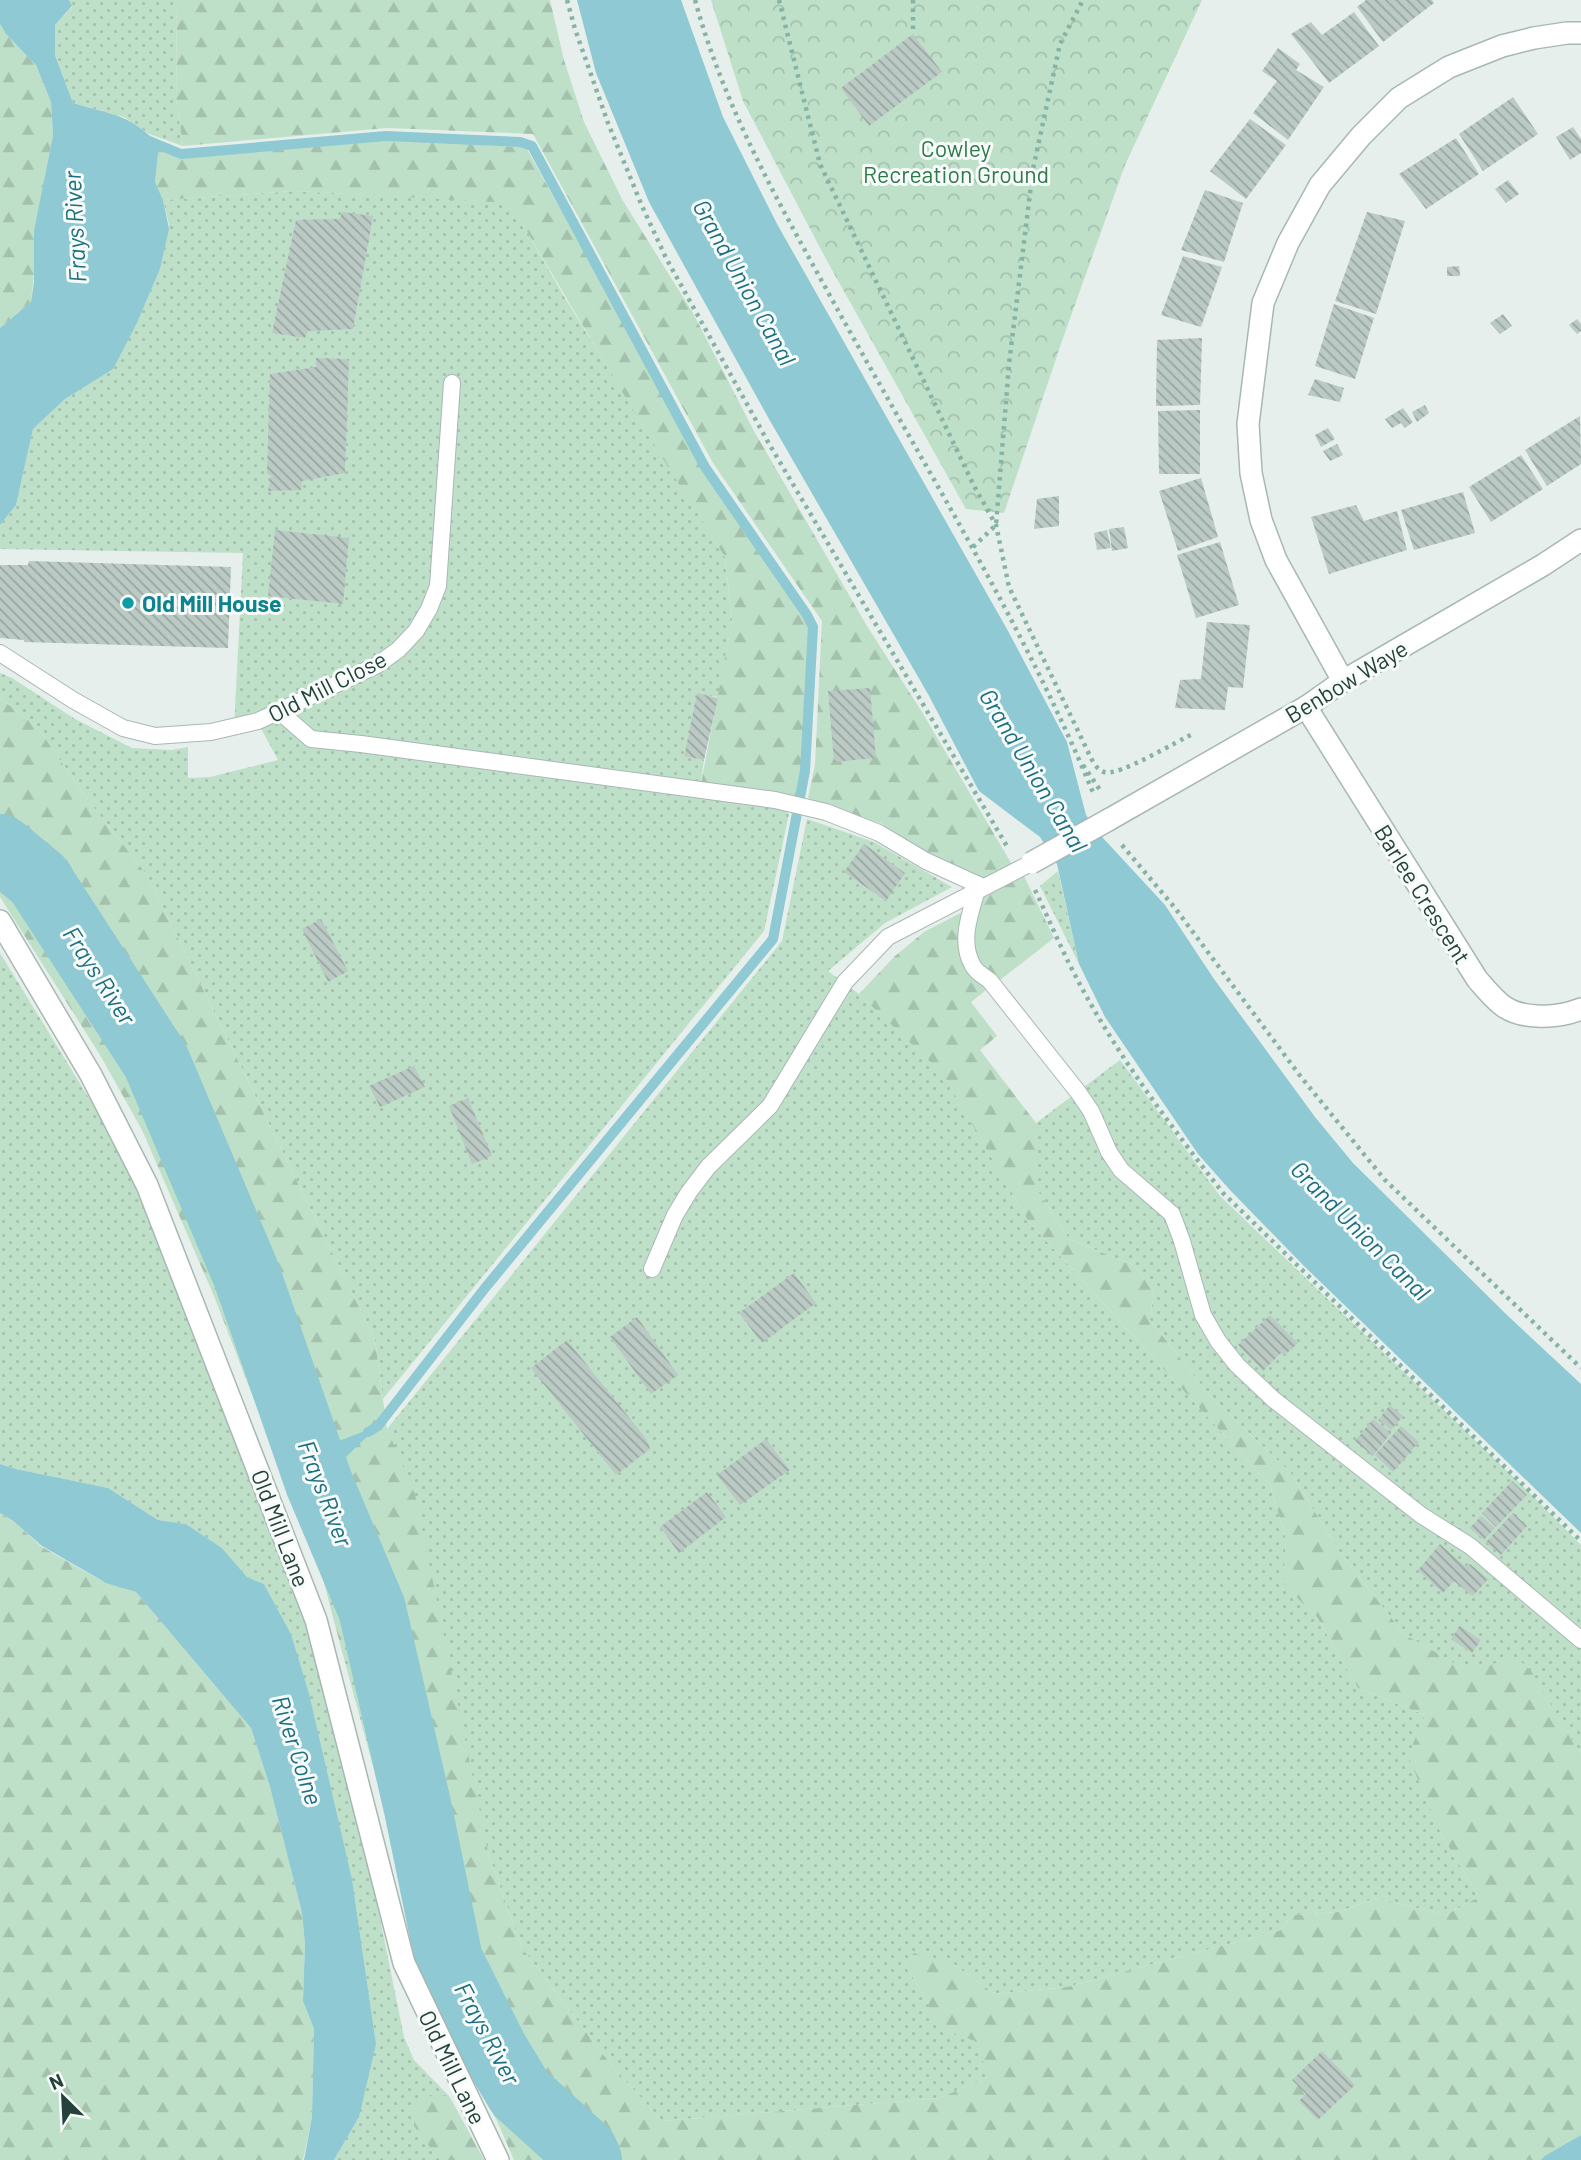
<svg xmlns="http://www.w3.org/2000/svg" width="1581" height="2160" font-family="Barlow,sans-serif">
	<defs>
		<pattern id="grass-dots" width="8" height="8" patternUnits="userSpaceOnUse" patternTransform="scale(1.75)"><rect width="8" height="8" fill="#bfe0c8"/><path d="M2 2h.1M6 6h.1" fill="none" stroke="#a4c1ad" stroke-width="1.8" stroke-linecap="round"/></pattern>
		<pattern id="forest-firs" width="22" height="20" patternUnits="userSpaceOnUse" patternTransform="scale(1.75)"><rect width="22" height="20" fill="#bfe0c8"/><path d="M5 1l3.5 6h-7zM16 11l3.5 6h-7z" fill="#a4c1ad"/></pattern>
		<pattern id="park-crowns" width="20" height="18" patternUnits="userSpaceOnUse" patternTransform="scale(1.75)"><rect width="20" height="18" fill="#bfe0c8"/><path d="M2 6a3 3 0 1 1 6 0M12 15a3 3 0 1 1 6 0" fill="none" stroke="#a4c1ad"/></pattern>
		<pattern id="building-back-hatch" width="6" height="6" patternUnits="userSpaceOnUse" patternTransform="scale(1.75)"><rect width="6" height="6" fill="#bbcac4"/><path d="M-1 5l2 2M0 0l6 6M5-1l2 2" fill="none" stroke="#98a6a0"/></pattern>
	</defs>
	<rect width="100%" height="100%" fill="#e6efeb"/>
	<g fill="url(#grass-dots)">
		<polygon points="69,0 177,0 176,98 183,146 149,134 124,117 73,103 55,54 55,25 72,7"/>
		<polygon points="295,191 510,202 565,298 725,557 732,620 718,697 697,694 684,755 704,760 700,789 775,800 789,814 764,931 383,1399 375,1340 147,875 87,799 38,728 0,698 0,673 12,678 75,719 132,748 172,750 188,747 188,778 210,777 278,760 257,721 234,728 243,553 0,549 0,525 16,505 33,429 65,399 112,369 137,323 160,269 169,225 163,200"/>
		<polygon points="807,819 874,842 952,887 885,923 828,971 859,994 942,1072 1029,1222 1270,1485 1286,1539 1284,1584 1317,1617 1358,1688 1425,1715 1441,1834 1479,1897 1446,1915 1376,1898 1338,1912 1292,1915 1281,1930 1067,1987 995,1994 954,1965 904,1964 916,1982 941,2028 979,2042 988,2077 940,2098 662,2121 612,2066 522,1948 489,1856 387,1429 782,941"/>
		<polygon points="1058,871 1079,964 1040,886"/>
		<polygon points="0,953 106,1126 139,1190 309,1632 371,1874 404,2037 414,2060 449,2096 484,2160 334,2160 359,2117 367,2067 376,2044 352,1879 291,1634 264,1584 247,1577 222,1548 186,1524 158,1520 108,1488 16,1469 0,1464"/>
		<polygon points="1120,1060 1220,1196 1524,1487 1581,1545 1581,1754 1565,1730 1404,1634 1341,1554 1290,1472 1211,1397 1150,1320 1154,1291 1133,1265 1069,1239 1036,1188 1036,1123"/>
		<polygon points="369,1638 423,1872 439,1962 462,2016 447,2024 422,1964 403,1877 340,1644"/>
	</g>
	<g fill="url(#forest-firs)">
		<polygon points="177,0 550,0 564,60 584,122 623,201 693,313 754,431 867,626 922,712 1014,868 974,882 882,824 808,798 815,764 822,621 713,463 533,134 387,128 183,146 176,98"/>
		<polygon points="0,24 6,34 36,65 51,102 53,135 44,180 31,302 0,328"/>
		<polygon points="387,139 520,147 527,149 704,469 811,627 803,769 796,803 700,789 732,620 725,557 643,427 510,203 295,191 163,200 155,182 159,145 180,157"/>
		<polygon points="0,698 38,728 87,799 147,875 375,1340 387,1429 415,1494 489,1856 522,1948 612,2066 662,2121 940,2098 987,2077 978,2042 941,2029 916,1982 904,1964 914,1953 954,1965 995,1994 1067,1987 1281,1930 1292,1915 1338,1912 1376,1898 1446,1915 1479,1897 1441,1834 1408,1756 1425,1715 1358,1688 1317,1617 1283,1584 1286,1539 1270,1485 1029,1222 942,1073 859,994 895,956 924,932 966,910 960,928 990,987 971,1002 997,1036 980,1050 1036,1123 1036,1188 1069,1239 1133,1265 1154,1291 1150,1320 1211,1397 1290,1472 1341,1554 1404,1634 1466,1670 1517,1658 1531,1671 1581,1754 1581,2135 1541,2160 605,2160 591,2130 534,2085 493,2014 466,1945 429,1766 383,1607 269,1312 161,1056 46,875 0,834"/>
		<polygon points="0,862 29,889 142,1073 230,1274 295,1449 369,1638 340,1644 323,1579 214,1296 142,1130 100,1055 0,897"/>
		<polygon points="1022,872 1054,938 995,984 972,954 970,936 982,891"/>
		<polygon points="0,1513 12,1520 42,1547 100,1580 136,1592 251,1728 270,1787 302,1913 305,1944 303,2001 314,2029 312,2117 303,2160 0,2160"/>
		<polygon points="462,2016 501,2089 552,2144 571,2160 514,2160 497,2121 447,2024"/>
		<polygon points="427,2096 449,2096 484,2160 446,2160 436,2155 414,2126 415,2103"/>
	</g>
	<polygon fill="url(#park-crowns)" points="711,0 1202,0 1125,165 1062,341 1004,513 966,509 827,261 743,101"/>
	<g fill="#8ec9d4">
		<path d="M 0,0 L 69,0 L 72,6 L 55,25 L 55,55 L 73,103 C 112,115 129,113 159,145 L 155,182 L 163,200 L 169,229 L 160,269 L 137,323 L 113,369 L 65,399 L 33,429 L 16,505 L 0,525 L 0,328 L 31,302 L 34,282 L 34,231 L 53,135 L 51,102 L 36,65 L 6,34 L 0,24 Z"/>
		<polygon points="577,0 681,0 723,117 777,224 1008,631 1067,742 1086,815 1103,838 1165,905 1214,979 1315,1117 1353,1163 1508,1316 1581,1384 1581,1533 1304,1266 1230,1190 1198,1154 1105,1017 1079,964 1057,864 1040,837 979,791 928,694 769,419 649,202 596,73"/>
		<polygon points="378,1426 319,1483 310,1452"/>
		<polygon points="0,1464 16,1469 108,1488 158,1520 186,1524 222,1548 247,1577 264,1584 291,1634 309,1694 352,1879 376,2044 359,2117 334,2160 304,2160 312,2117 314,2029 303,2001 305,1944 302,1913 270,1787 251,1728 136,1592 106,1583 42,1546 12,1520 0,1513"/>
		<polygon points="1581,2135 1581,2160 1541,2160 1545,2156"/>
	</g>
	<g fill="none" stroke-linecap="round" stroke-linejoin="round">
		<polyline stroke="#8ec9d4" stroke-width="10" points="147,140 181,154 386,136 520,142 532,146 705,467 807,615 813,627 805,771 773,939 485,1288 378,1426 368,1432"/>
		<polyline stroke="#8ec9d4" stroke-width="68" points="0,848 38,879 156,1061 247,1276 319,1483 372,1609 418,1809 449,1960 493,2048 520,2093 584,2151 588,2160"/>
	</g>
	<g fill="url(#building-back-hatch)">
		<polygon points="1366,0 1432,0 1434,3 1383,42 1357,7"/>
		<polygon points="1354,12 1379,46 1329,83 1291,34 1311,22 1322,35"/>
		<polygon points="913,34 942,72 869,126 841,88"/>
		<polygon points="1278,48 1300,64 1296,70 1324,87 1288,140 1253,113 1277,81 1262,71"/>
		<polygon points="1513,97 1538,134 1483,171 1459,134"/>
		<polygon points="1250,119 1286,145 1246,199 1210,171"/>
		<polygon points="1573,127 1581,139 1581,153 1570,160 1556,137"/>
		<polygon points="1456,138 1479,174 1426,209 1399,174"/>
		<polygon points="1508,180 1519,194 1506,203 1495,189"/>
		<polygon points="1205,190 1243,203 1224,262 1181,250"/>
		<polygon points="342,212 373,216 353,329 308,331 305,338 272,333 296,220 340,219"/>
		<polygon points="1367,212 1405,221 1376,314 1335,301"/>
		<polygon points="1183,256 1222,267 1201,327 1161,315"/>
		<polygon points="1459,266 1460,276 1447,276 1447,267"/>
		<polygon points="1334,304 1374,318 1355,379 1315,366"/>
		<polygon points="1503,314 1512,326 1500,334 1490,323"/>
		<polygon points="1577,319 1581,324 1581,331 1577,334 1569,325"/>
		<polygon points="1202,338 1200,405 1156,406 1157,340"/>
		<polygon points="316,358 349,359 345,473 302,481 301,490 268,491 271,475 267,474 270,374 316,367"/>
		<polygon points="1315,379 1344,388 1340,402 1308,395"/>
		<polygon points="1425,405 1429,413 1417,422 1412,412"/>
		<polygon points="1403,408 1413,422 1405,428 1401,423 1392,428 1385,419"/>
		<polygon points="1200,410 1200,474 1159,474 1158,411"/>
		<polygon points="1580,416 1581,464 1547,486 1525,450"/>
		<polygon points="1328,428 1335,439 1321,447 1315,435"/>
		<polygon points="1337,444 1343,455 1330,461 1323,451"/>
		<polygon points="1521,455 1543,489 1491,522 1469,487"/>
		<polygon points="1201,478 1218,537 1178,551 1159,491"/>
		<polygon points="1463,492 1475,533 1414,550 1401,510"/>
		<polygon points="1059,496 1059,526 1034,529 1037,499"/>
		<polygon points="1356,505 1364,521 1397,511 1407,550 1329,574 1311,517"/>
		<polygon points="1124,527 1128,548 1112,551 1109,529"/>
		<polygon points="275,530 349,538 343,604 268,596"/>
		<polygon points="1107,530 1111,548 1097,550 1094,533"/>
		<polygon points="1220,542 1239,605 1196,618 1177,555"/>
		<polygon points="29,561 231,567 228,648 24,642 24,640 0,638 0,565 28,565"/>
		<polygon points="1207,622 1250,625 1243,688 1228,687 1225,710 1175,708 1180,680 1201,679"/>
		<polygon points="870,688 876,758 834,762 828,691"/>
		<polygon points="697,693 718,698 704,760 684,756"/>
		<polygon points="864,844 905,873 886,901 844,872"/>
		<polygon points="321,919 348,971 328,982 302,929"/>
		<polygon points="414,1066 425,1087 380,1107 369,1086"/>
		<polygon points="468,1098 492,1156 472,1164 449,1106"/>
		<polygon points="794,1273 816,1303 762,1343 739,1313"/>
		<polygon points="1270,1315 1298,1343 1285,1355 1281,1353 1263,1371 1238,1345"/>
		<polygon points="637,1317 678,1375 651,1394 610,1337"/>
		<polygon points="567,1340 647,1440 650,1449 616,1475 531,1368"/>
		<polygon points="1390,1405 1403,1416 1391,1430 1378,1420"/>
		<polygon points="1373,1419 1391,1433 1373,1456 1355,1441"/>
		<polygon points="1401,1426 1419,1442 1393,1472 1375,1455"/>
		<polygon points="766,1439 790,1470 740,1505 717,1475"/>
		<polygon points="1512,1481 1527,1495 1496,1527 1482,1513"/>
		<polygon points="707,1492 726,1517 679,1553 660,1527"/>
		<polygon points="1513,1513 1527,1526 1501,1555 1486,1542"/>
		<polygon points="1481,1516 1495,1528 1484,1540 1470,1528"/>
		<polygon points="1440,1544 1466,1567 1470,1564 1488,1579 1473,1596 1454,1581 1443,1593 1418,1570"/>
		<polygon points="1460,1626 1481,1640 1472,1653 1451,1639"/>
		<polygon points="1322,2051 1355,2085 1318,2120 1299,2101 1306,2094 1292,2080"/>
	</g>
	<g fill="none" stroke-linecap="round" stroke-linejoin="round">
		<defs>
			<g id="service">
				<polyline points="0,653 73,700 123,728 155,736 211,732 258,721 377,665 398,650 416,631 429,609 438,586 452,383"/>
				<polyline points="280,712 311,739 361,744 775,800 826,812 879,833 926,861 983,887"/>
				<path d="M 977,890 C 970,914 959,942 973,966 C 977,973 984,976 990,981 L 1078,1092 L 1091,1111 L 1109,1152 L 1121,1170 L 1172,1214 L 1182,1241 L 1203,1315 L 1218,1341 L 1237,1365 L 1273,1399 L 1421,1515 L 1470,1546 L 1581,1640"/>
				<polyline points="652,1269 675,1215 689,1192 708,1167 770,1106 845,982 888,937 1031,863"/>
			</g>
			<g id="minor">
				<polyline points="1343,681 1276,560 1261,520 1251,473 1248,424 1263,303 1288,243 1320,185 1361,136 1399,98 1449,67 1502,46 1534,38 1567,33 1581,33"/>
				<path d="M 1306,707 L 1477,979 C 1497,1002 1506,1015 1537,1016 C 1553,1017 1566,1015 1581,1009"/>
				<polyline points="1110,819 1306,707 1343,681 1543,565 1581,540"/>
				<polyline points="0,921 91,1075 147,1185 316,1620 404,1963 498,2160"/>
			</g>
		</defs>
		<use href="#service" stroke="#a8b8b2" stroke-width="18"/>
		<use href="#minor" stroke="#a8b8b2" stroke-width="24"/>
		<g stroke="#86b3a5" stroke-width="4.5" stroke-dasharray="3.5 5" stroke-linecap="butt">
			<polyline points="567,0 575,29 608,123 642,206 666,258 768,442 1008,848"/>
			<path d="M 695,0 C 724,106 776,198 829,294 C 920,460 1022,620 1094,795"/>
			<path d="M 779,0 L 820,164 L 974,486 L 996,525 L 1009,587 L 1090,756 C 1093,762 1097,770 1104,772 C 1119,777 1178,740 1195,733"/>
			<polyline points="913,0 913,29"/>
			<polyline points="973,547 996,525 1009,364 1033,169 1060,44 1083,0"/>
			<polyline points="1083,765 1100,790"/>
			<polyline points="1122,845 1175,908 1301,1077 1385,1180 1581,1368"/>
			<path d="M 1035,890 C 1049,919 1061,949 1076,977 C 1116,1054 1170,1125 1223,1193 L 1581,1541"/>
		</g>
		<use href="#service" stroke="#fff" stroke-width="16"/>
		<use href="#minor" stroke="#fff" stroke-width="21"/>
		<defs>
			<polyline id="minor-bridge" points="1031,863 1110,819"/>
		</defs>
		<use href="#minor-bridge" stroke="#a8b8b2" stroke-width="24" stroke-linecap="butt"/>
		<use href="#minor-bridge" stroke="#fff" stroke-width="21"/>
	</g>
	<circle fill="#0f9aa8" stroke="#f7fbf9" stroke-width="2.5" cx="128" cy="603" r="7"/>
	<g text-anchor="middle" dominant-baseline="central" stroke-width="6" stroke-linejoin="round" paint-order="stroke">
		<g font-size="23" fill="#2d7a4b" stroke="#f7fbf9">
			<text x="956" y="148">Cowley<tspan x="956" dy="26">Recreation Ground</tspan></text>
		</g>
		<g font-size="23" font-weight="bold" fill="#0d838f" stroke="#f7fbf9" text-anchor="start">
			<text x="142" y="603">Old Mill House</text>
		</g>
		<g font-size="23" fill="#24423a" stroke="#f7fbf9">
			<text transform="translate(1346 681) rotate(-31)">Benbow Waye</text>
			<text transform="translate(327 686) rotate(-27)">Old Mill Close</text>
			<text transform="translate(1423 894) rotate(58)">Barlee Crescent</text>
			<text transform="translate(281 1528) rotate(69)">Old Mill Lane</text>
			<text transform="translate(453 2067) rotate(64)">Old Mill Lane</text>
		</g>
		<g font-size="24" font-style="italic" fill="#1c6f80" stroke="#f7fbf9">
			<text transform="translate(74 227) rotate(-93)">Frays River</text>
			<text transform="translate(745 282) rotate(61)">Grand Union Canal</text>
			<text transform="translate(1034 770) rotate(59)">Grand Union Canal</text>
			<text transform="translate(100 975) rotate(57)">Frays River</text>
			<text transform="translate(1361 1230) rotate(45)">Grand Union Canal</text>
			<text transform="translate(326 1493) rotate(69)">Frays River</text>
			<text transform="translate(298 1750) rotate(72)">River Colne</text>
			<text transform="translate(488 2033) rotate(62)">Frays River</text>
		</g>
	</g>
	<g transform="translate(63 2097) rotate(336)" stroke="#f7fbf9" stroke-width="5" paint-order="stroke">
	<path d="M0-5L12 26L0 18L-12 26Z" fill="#24423a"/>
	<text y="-10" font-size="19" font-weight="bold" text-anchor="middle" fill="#24423a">N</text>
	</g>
</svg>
